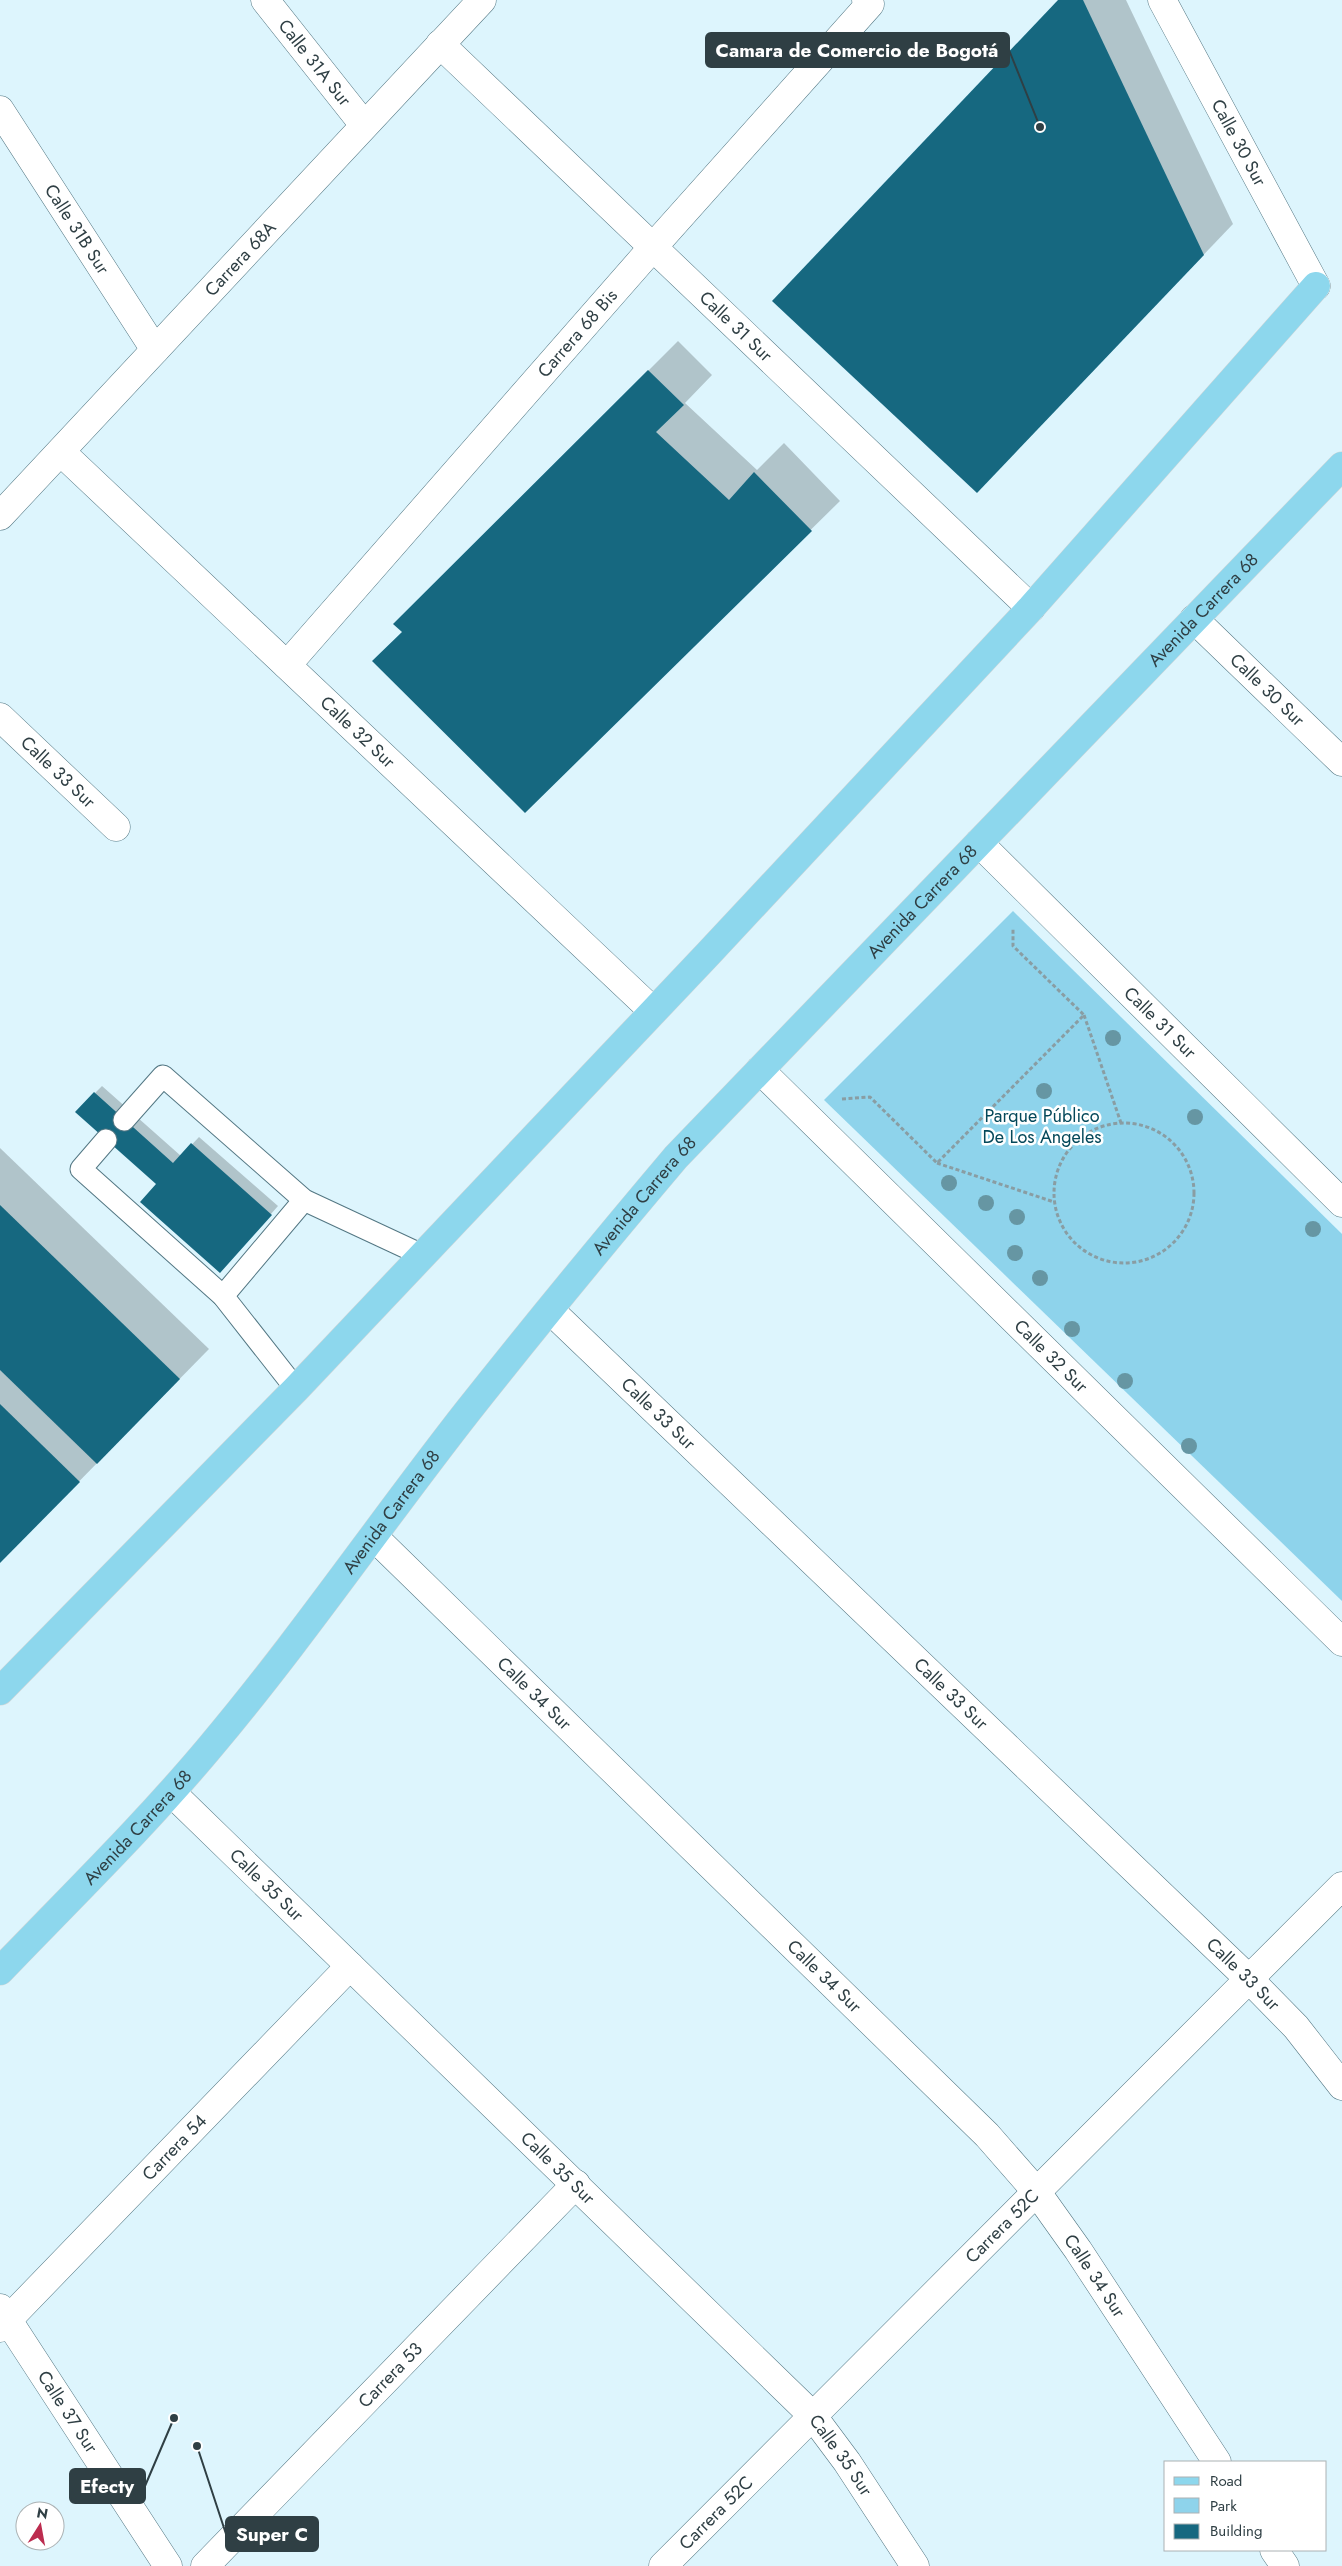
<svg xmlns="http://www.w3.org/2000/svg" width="1342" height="2566" font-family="Jost,sans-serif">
	<rect width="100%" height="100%" fill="#ddf5fd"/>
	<polygon fill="#8ed3eb" points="1013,911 1342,1234 1342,1601 824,1100"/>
	<g fill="#0003">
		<polygon points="1059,0 1126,0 1233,224 977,492"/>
		<polygon points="678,341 712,375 685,403 757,470 784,443 840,501 525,811 403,632 395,624"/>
		<polygon points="102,1086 181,1156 199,1137 278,1206 227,1264 158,1184 95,1093"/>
		<polygon points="0,1148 209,1349 0,1562"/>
	</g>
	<g fill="#166880">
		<polygon points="1058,0 1083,0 1204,255 977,493 772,301"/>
		<polygon points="648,370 684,405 656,432 729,500 754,472 812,531 525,813 372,661 402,632 393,624"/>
		<polygon points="94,1092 173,1163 191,1143 272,1215 220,1273 140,1202 156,1184 75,1112"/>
		<polygon points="0,1205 180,1379 97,1464 0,1370"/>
		<polygon points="0,1404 80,1482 0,1563"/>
	</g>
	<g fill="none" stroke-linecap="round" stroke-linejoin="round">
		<defs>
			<g id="service">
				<polyline points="124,1120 163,1076 304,1200 422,1255"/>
				<polyline points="106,1140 81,1169 223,1296 296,1389"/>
				<polyline points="223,1296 304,1200"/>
			</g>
			<g id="minor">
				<path id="s1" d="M 265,0 L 364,125"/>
				<path id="s2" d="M 440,44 L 1031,608"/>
				<path id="s3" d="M 0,110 L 155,350"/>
				<path id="s4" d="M 61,452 L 653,1011"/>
				<path id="s5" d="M 1194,619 L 1342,762"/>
				<path id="s6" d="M 287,665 L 653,247 L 870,4 L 866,0"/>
				<path id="s7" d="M 0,717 L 116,827"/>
				<path id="s8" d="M 979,843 L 1342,1203"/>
				<path id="s9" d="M 760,1070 L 1342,1642"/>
				<path id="s10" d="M 374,1537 L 987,2135 L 1036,2191 L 1078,2250 L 1217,2462"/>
				<path id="s11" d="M 172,1793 L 812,2415 L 847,2462 L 915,2566"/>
				<polyline points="1249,1979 1342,1886"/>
				<path id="s12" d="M 0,2328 L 350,1966"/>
				<polyline points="1274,2550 1285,2566"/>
				<path id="s13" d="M 205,2566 L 576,2184"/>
			</g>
			<g id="tertiary">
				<path id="s14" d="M 1162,0 L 1316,286"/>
				<path id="s15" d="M 0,516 L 482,0"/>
				<path id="s16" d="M 550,1310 L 1249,1979 L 1296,2027 L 1342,2086"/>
				<path id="s17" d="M 0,2308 L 168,2566"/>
				<path id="s18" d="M 663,2566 L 1249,1979"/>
			</g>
			<g id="primary">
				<polyline points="0,1691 296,1389 708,954 1031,608 1316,286"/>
				<path id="s19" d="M 0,1971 C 71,1897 145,1825 211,1746 C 301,1639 380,1523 467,1412 C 535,1326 605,1241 676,1157 L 1342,466"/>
			</g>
		</defs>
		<use href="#service" stroke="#537783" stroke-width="23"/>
		<use href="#minor" stroke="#537783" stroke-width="29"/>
		<use href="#tertiary" stroke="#537783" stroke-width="29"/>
		<use href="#primary" stroke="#d1d5d6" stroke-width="29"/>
		<g stroke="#899da3" stroke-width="3" stroke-dasharray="4 2.5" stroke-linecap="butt">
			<polyline points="1084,1015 1121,1123"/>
			<polyline points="842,1099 870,1097 937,1163 1084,1015 1013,946 1013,929"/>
			<circle cx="1124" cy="1193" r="70"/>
			<polyline points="937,1163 1054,1202"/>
		</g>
		<use href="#service" stroke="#fff" stroke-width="21"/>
		<use href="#minor" stroke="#fff" stroke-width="28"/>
		<use href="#tertiary" stroke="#fff" stroke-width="28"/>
		<use href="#primary" stroke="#8dd7ed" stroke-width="28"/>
	</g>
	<g fill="#6696a3">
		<circle cx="1113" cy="1038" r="8"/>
		<circle cx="1044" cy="1091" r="8"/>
		<circle cx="1195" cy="1117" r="8"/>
		<circle cx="949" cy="1183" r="8"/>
		<circle cx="986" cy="1203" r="8"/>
		<circle cx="1017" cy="1217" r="8"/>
		<circle cx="1313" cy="1229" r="8"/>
		<circle cx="1015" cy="1253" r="8"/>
		<circle cx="1040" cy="1278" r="8"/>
		<circle cx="1072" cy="1329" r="8"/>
		<circle cx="1125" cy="1381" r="8"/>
		<circle cx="1189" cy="1446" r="8"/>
	</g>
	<g text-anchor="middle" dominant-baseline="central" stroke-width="5" stroke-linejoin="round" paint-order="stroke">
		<g font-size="18" fill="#2f3f44" stroke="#fff">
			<text stroke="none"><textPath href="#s1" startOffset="80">Calle 31A Sur</textPath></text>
			<text stroke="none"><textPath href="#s14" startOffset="162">Calle 30 Sur</textPath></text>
			<text stroke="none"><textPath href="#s3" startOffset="142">Calle 31B Sur</textPath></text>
			<text stroke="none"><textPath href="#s15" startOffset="352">Carrera 68A</textPath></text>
			<text stroke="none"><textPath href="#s2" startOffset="409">Calle 31 Sur</textPath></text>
			<text stroke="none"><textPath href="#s6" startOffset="441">Carrera 68 Bis</textPath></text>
			<text stroke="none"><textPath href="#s19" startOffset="1819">Avenida Carrera 68</textPath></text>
			<text stroke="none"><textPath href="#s5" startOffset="102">Calle 30 Sur</textPath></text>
			<text stroke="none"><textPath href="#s4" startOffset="408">Calle 32 Sur</textPath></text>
			<text stroke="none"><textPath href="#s7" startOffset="80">Calle 33 Sur</textPath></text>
			<text stroke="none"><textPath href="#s19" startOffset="1414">Avenida Carrera 68</textPath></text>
			<text stroke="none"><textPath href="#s8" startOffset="255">Calle 31 Sur</textPath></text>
			<text stroke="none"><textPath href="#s19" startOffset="1009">Avenida Carrera 68</textPath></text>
			<text stroke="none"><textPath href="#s9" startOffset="408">Calle 32 Sur</textPath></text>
			<text stroke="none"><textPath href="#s16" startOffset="150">Calle 33 Sur</textPath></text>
			<text stroke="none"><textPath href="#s19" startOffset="604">Avenida Carrera 68</textPath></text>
			<text stroke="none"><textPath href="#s10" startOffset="224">Calle 34 Sur</textPath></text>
			<text stroke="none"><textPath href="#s16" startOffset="555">Calle 33 Sur</textPath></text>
			<text stroke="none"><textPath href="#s19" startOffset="199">Avenida Carrera 68</textPath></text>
			<text stroke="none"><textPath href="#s11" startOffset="132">Calle 35 Sur</textPath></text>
			<text stroke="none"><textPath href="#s16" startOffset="960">Calle 33 Sur</textPath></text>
			<text stroke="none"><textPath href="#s10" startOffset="629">Calle 34 Sur</textPath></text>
			<text stroke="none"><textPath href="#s12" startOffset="251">Carrera 54</textPath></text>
			<text stroke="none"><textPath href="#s11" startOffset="538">Calle 35 Sur</textPath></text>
			<text stroke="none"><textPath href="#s18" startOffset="480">Carrera 52C</textPath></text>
			<text stroke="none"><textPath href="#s10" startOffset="1034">Calle 34 Sur</textPath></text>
			<text stroke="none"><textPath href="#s13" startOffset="266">Carrera 53</textPath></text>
			<text stroke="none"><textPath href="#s17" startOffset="124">Calle 37 Sur</textPath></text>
			<text stroke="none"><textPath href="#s11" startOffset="942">Calle 35 Sur</textPath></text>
			<text stroke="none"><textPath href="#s18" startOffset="75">Carrera 52C</textPath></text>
		</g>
		<g font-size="18" fill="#04485a" stroke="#fff">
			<text x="1042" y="1116">Parque Público<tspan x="1042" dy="21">De Los Angeles</tspan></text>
		</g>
	</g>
	<path fill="none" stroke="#2f3f44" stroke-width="2" d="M1040 127L1009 50M174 2418L145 2486M197 2446L226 2534"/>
	<g fill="#2f3f44" stroke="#fff" stroke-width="2">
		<circle cx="1040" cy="127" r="5"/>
		<circle cx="174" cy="2418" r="5"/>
		<circle cx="197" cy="2446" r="5"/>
	</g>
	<g fill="#2f3f44" stroke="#2f3f44" stroke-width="2">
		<rect x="706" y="33" width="303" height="34" rx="5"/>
		<rect x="70" y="2469" width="75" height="34" rx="5"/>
		<rect x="226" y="2517" width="92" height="34" rx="5"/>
	</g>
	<g font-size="19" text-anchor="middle" font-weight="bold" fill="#fff">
		<text x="857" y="57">Camara de Comercio de Bogotá</text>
		<text x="107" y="2493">Efecty</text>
		<text x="272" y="2541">Super C</text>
	</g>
	<rect x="1164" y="2461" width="162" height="90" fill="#ffffff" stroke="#acb2b4"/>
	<rect x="1174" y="2477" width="25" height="8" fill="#8dd7ed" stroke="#acb2b4"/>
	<text x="1210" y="2486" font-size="15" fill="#2f3f44">Road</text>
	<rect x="1174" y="2498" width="25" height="15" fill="#8ed3eb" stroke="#acb2b4"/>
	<text x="1210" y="2511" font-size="15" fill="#2f3f44">Park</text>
	<rect x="1174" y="2524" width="25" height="15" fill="#166880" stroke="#acb2b4"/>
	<text x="1210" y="2536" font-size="15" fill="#2f3f44">Building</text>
	<g transform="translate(40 2526) rotate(11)"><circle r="24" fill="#ffffff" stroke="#acb2b4"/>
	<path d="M0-4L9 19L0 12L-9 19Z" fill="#bc2c4f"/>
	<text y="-8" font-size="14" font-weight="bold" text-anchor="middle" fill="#2f3f44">N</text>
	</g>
</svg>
